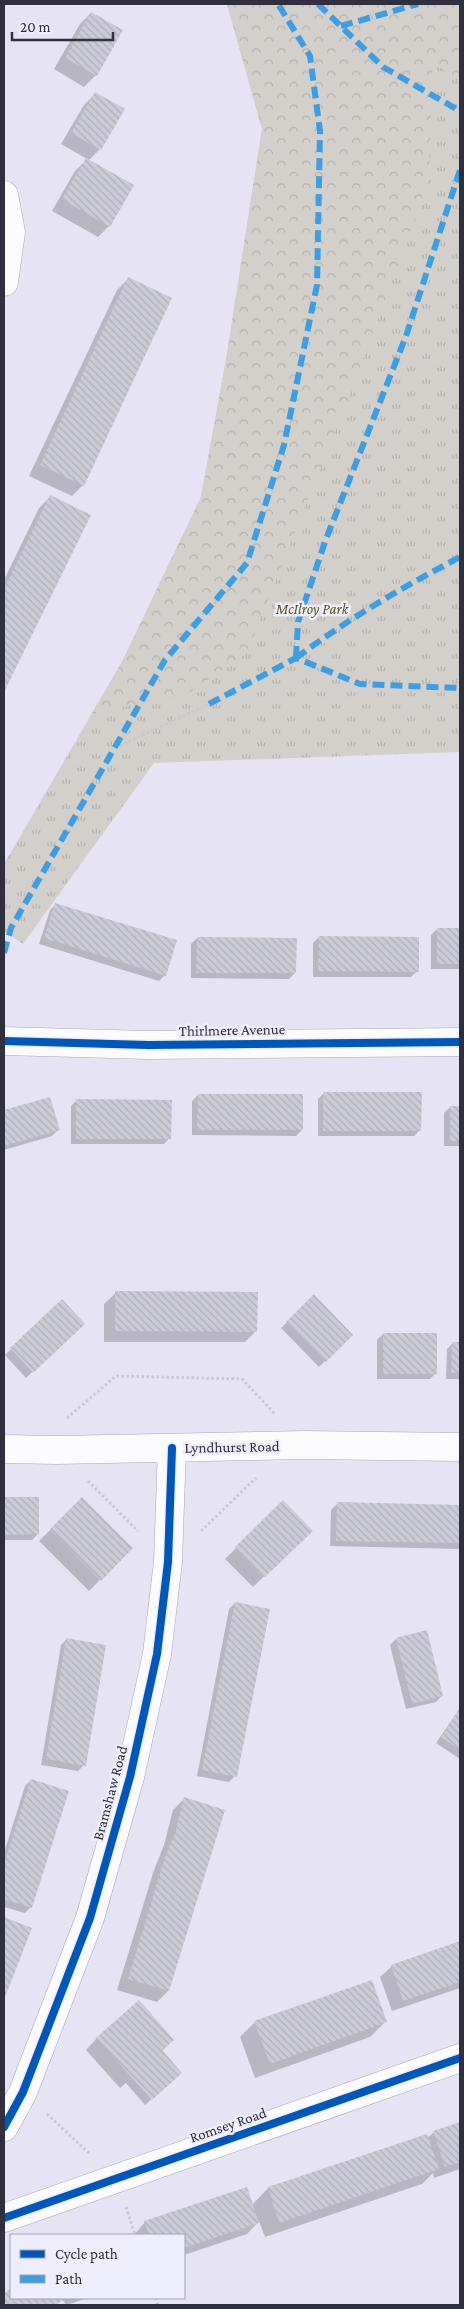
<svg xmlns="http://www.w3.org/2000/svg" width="464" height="2309" font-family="'Crimson Pro',serif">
	<defs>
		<pattern id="grass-tufts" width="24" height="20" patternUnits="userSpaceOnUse" patternTransform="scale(1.25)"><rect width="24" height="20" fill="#d3d0cb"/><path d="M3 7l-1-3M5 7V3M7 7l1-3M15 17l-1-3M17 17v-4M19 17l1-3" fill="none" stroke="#b5b3af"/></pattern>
		<pattern id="forest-crowns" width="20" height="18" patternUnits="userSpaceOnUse" patternTransform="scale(1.25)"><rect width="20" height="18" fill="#d3d0cb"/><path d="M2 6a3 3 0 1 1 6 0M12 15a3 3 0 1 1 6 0" fill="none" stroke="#b5b3af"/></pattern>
		<pattern id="building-back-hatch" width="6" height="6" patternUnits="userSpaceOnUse" patternTransform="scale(1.25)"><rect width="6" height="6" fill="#cbcad7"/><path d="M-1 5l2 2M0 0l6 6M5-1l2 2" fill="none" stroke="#afaeb9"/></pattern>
	</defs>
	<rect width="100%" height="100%" fill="#e6e4f4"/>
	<polygon fill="url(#grass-tufts)" points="227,4 460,4 460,752 154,763 23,944 4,931 4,864 123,660 201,497 227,354 262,129"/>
	<polygon fill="url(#forest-crowns)" points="227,4 460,4 460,81 432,62 429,180 351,392 247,653 190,692 92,714 123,660 201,497 227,354 262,129"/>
	<g fill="#0003">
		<polygon points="91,13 121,31 96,75 84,87 54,69 80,24"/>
		<polygon points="95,94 100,149 89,160 109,226 98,237 52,211 75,171 87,159 61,144 84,105"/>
		<polygon points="128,279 83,485 72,496 29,476 117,290"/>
		<polygon points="51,496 90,516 4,690 4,580 39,508"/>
		<polygon points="56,904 165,975 159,981 39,944 50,910"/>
		<polygon points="437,929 460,929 460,969 431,969 431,935"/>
		<polygon points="319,937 417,971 411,977 313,977 313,943"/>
		<polygon points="197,938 295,973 289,979 191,978 191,944"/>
		<polygon points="324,1093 420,1130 414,1136 318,1136 318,1099"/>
		<polygon points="198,1095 302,1130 296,1136 192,1135 192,1101"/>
		<polygon points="49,1098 58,1130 52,1136 4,1150 4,1111"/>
		<polygon points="77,1100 170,1138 164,1144 71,1144 71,1106"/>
		<polygon points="450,1107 460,1107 460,1146 444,1146 444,1113"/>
		<polygon points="116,1293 256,1331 245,1342 104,1342 104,1304"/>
		<polygon points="314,1296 351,1335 319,1367 281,1328"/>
		<polygon points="62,1301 83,1324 26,1378 5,1355"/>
		<polygon points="383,1334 436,1373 430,1379 377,1379 377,1340"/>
		<polygon points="453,1343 460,1343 460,1379 446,1379 447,1349"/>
		<polygon points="4,1498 37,1498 38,1534 32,1540 4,1540"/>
		<polygon points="82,1499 131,1548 89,1591 39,1541"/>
		<polygon points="283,1502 311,1531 253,1587 225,1559"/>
		<polygon points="337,1504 460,1506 460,1549 330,1546 331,1510"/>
		<polygon points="235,1603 235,1776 229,1782 197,1776 229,1609"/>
		<polygon points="67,1639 84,1765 78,1771 41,1765 61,1645"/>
		<polygon points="396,1639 442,1696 436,1702 406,1709 390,1645"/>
		<polygon points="460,1708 460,1759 436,1743"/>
		<polygon points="31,1780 31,1907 25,1913 4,1907 4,1853 25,1786"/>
		<polygon points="184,1799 224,1811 168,1991 157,2002 117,1990 154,1870 164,1845 173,1810"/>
		<polygon points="4,1919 30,1929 4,1997"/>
		<polygon points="460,1943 460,1988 392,2011 380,1977 392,1966"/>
		<polygon points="255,2022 385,2022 370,2037 255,2078 240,2037"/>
		<polygon points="97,2038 173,2040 162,2051 175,2079 145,2105 126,2083 120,2088 86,2050"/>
		<polygon points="460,2123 460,2169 434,2178 433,2173 422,2184 265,2237 259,2221 247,2234 184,2255 184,2235 134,2235 145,2222 252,2205 268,2188 426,2135 427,2138 434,2132"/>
		<polygon points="11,2290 11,2298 88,2298 66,2305 62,2299 55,2305 4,2305 4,2295"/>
	</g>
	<g fill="url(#building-back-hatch)">
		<polygon points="91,12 123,30 97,76 65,58"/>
		<polygon points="95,92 125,109 101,150 71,133"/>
		<polygon points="86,158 134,185 110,227 62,199"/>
		<polygon points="128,277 172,298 84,486 40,465"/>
		<polygon points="50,495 91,515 4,692 4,589"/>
		<polygon points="55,903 177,940 166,976 44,938"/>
		<rect x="437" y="928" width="23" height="36"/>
		<polygon points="319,936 419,937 419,972 318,971"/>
		<polygon points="197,937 297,938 296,973 196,973"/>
		<polygon points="323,1092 422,1092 421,1131 323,1131"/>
		<polygon points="198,1094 303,1094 303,1130 197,1130"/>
		<polygon points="50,1097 60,1130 4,1146 4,1110"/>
		<polygon points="76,1099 172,1100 171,1139 76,1139"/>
		<rect x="450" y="1106" width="10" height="35"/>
		<polygon points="115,1291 258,1292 257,1332 115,1331"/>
		<polygon points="314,1294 353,1335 326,1362 286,1322"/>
		<polygon points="62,1299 85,1324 33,1373 10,1348"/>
		<rect x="383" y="1333" width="54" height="41"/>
		<polygon points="452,1342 460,1342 460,1373 451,1373"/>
		<polygon points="4,1497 39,1497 39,1534 4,1535"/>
		<polygon points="82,1497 133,1548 101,1581 50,1529"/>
		<polygon points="283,1500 313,1531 265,1577 235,1547"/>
		<polygon points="337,1502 460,1505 460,1543 336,1541"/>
		<polygon points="235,1602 270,1609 237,1777 202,1770"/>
		<polygon points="427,1630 443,1696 412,1704 396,1638"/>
		<polygon points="66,1638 106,1645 86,1766 46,1759"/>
		<polygon points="460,1708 460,1750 441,1737"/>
		<polygon points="31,1779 69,1791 32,1908 4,1899 4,1864"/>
		<polygon points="184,1797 225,1810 169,1991 128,1979 165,1857 175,1833"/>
		<polygon points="4,1917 32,1928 4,2000"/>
		<polygon points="460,1941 460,1982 403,2001 391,1965"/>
		<polygon points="372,1980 387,2022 270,2064 254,2021"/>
		<polygon points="139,2000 174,2040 162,2050 182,2073 152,2100 96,2038"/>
		<polygon points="460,2122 460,2162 445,2167 433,2131"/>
		<polygon points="427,2134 439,2169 279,2223 268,2187"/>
		<polygon points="247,2187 259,2223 184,2248 184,2235 149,2235 144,2221"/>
		<polygon points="11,2288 11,2298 65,2298 56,2305 4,2305 4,2294"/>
	</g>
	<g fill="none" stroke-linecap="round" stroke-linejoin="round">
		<defs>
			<g id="minor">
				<polyline points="4,195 11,232 4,282"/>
				<polyline points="4,1041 148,1045 460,1042"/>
				<polyline points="4,1449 57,1450 305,1445 460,1447"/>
				<polyline points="4,2127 23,2092 90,1918 130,1777 157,1654 168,1562 172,1448"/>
				<polyline points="4,2218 460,2058"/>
			</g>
		</defs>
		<use href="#minor" stroke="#a8a7b4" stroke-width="29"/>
		<g stroke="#cac9cf" stroke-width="3" stroke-dasharray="2.5 2.5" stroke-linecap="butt">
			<polyline points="115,748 209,704"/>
			<polyline points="67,1418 116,1376 242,1379 275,1414"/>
			<polyline points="88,1481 138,1531"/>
			<polyline points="201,1531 256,1478"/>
			<polyline points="47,2114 90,2154"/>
			<polyline points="126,2207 135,2235"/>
			<polyline points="155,2298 158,2305"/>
		</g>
		<use href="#minor" stroke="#fbfbfd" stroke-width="28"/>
		<g stroke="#3e9de3" stroke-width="6" stroke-dasharray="12 6" stroke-linecap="butt">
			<polyline points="318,4 383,67 460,111"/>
			<polyline points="341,26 418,4"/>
			<polyline points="296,658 298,622 326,539 406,336 460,170"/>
			<path d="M 296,658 C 348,619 403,587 460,557"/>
			<polyline points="209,704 296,658 360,684 460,688"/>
			<polyline points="4,953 11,928 165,660 247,563 284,445 317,285 320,131 310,56 278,4"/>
		</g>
		<defs>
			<g id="cycleway">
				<polyline points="4,1041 148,1045 460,1042"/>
				<polyline points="4,2127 23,2092 90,1918 130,1777 157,1654 168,1562 172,1448"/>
				<polyline points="4,2218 460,2058"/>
			</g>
		</defs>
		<use href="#cycleway" stroke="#eeedfb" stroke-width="11"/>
		<use href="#cycleway" stroke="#0057b8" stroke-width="8"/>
	</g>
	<g text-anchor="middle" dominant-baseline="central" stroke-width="5" stroke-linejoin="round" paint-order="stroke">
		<g font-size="15" font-style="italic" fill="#5e541b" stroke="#eeedfb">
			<text x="312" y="609">McIlroy Park</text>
		</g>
		<g font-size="15" fill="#302f3d" stroke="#eeedfb">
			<text transform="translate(232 1030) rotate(-1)">Thirlmere Avenue</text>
			<text transform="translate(232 1447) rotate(-1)">Lyndhurst Road</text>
			<text transform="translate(110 1793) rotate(-75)">Bramshaw Road</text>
			<text transform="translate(228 2125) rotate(-19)">Romsey Road</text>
		</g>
	</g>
	<rect width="464" height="2309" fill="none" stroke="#302f3d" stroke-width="10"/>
	<rect x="10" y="2234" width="175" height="65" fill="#eeedfb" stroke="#a2a1af"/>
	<rect x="20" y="2250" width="25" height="8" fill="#0057b8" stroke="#a2a1af"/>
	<text x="55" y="2259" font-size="15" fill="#302f3d">Cycle path</text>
	<rect x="20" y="2275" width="25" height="8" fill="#3e9de3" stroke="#a2a1af"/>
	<text x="55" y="2284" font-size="15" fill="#302f3d">Path</text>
	<path d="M12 32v8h101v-8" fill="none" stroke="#302f3d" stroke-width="2.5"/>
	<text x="20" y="32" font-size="15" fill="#302f3d" stroke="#eeedfb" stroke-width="4" paint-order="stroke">20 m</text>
</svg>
